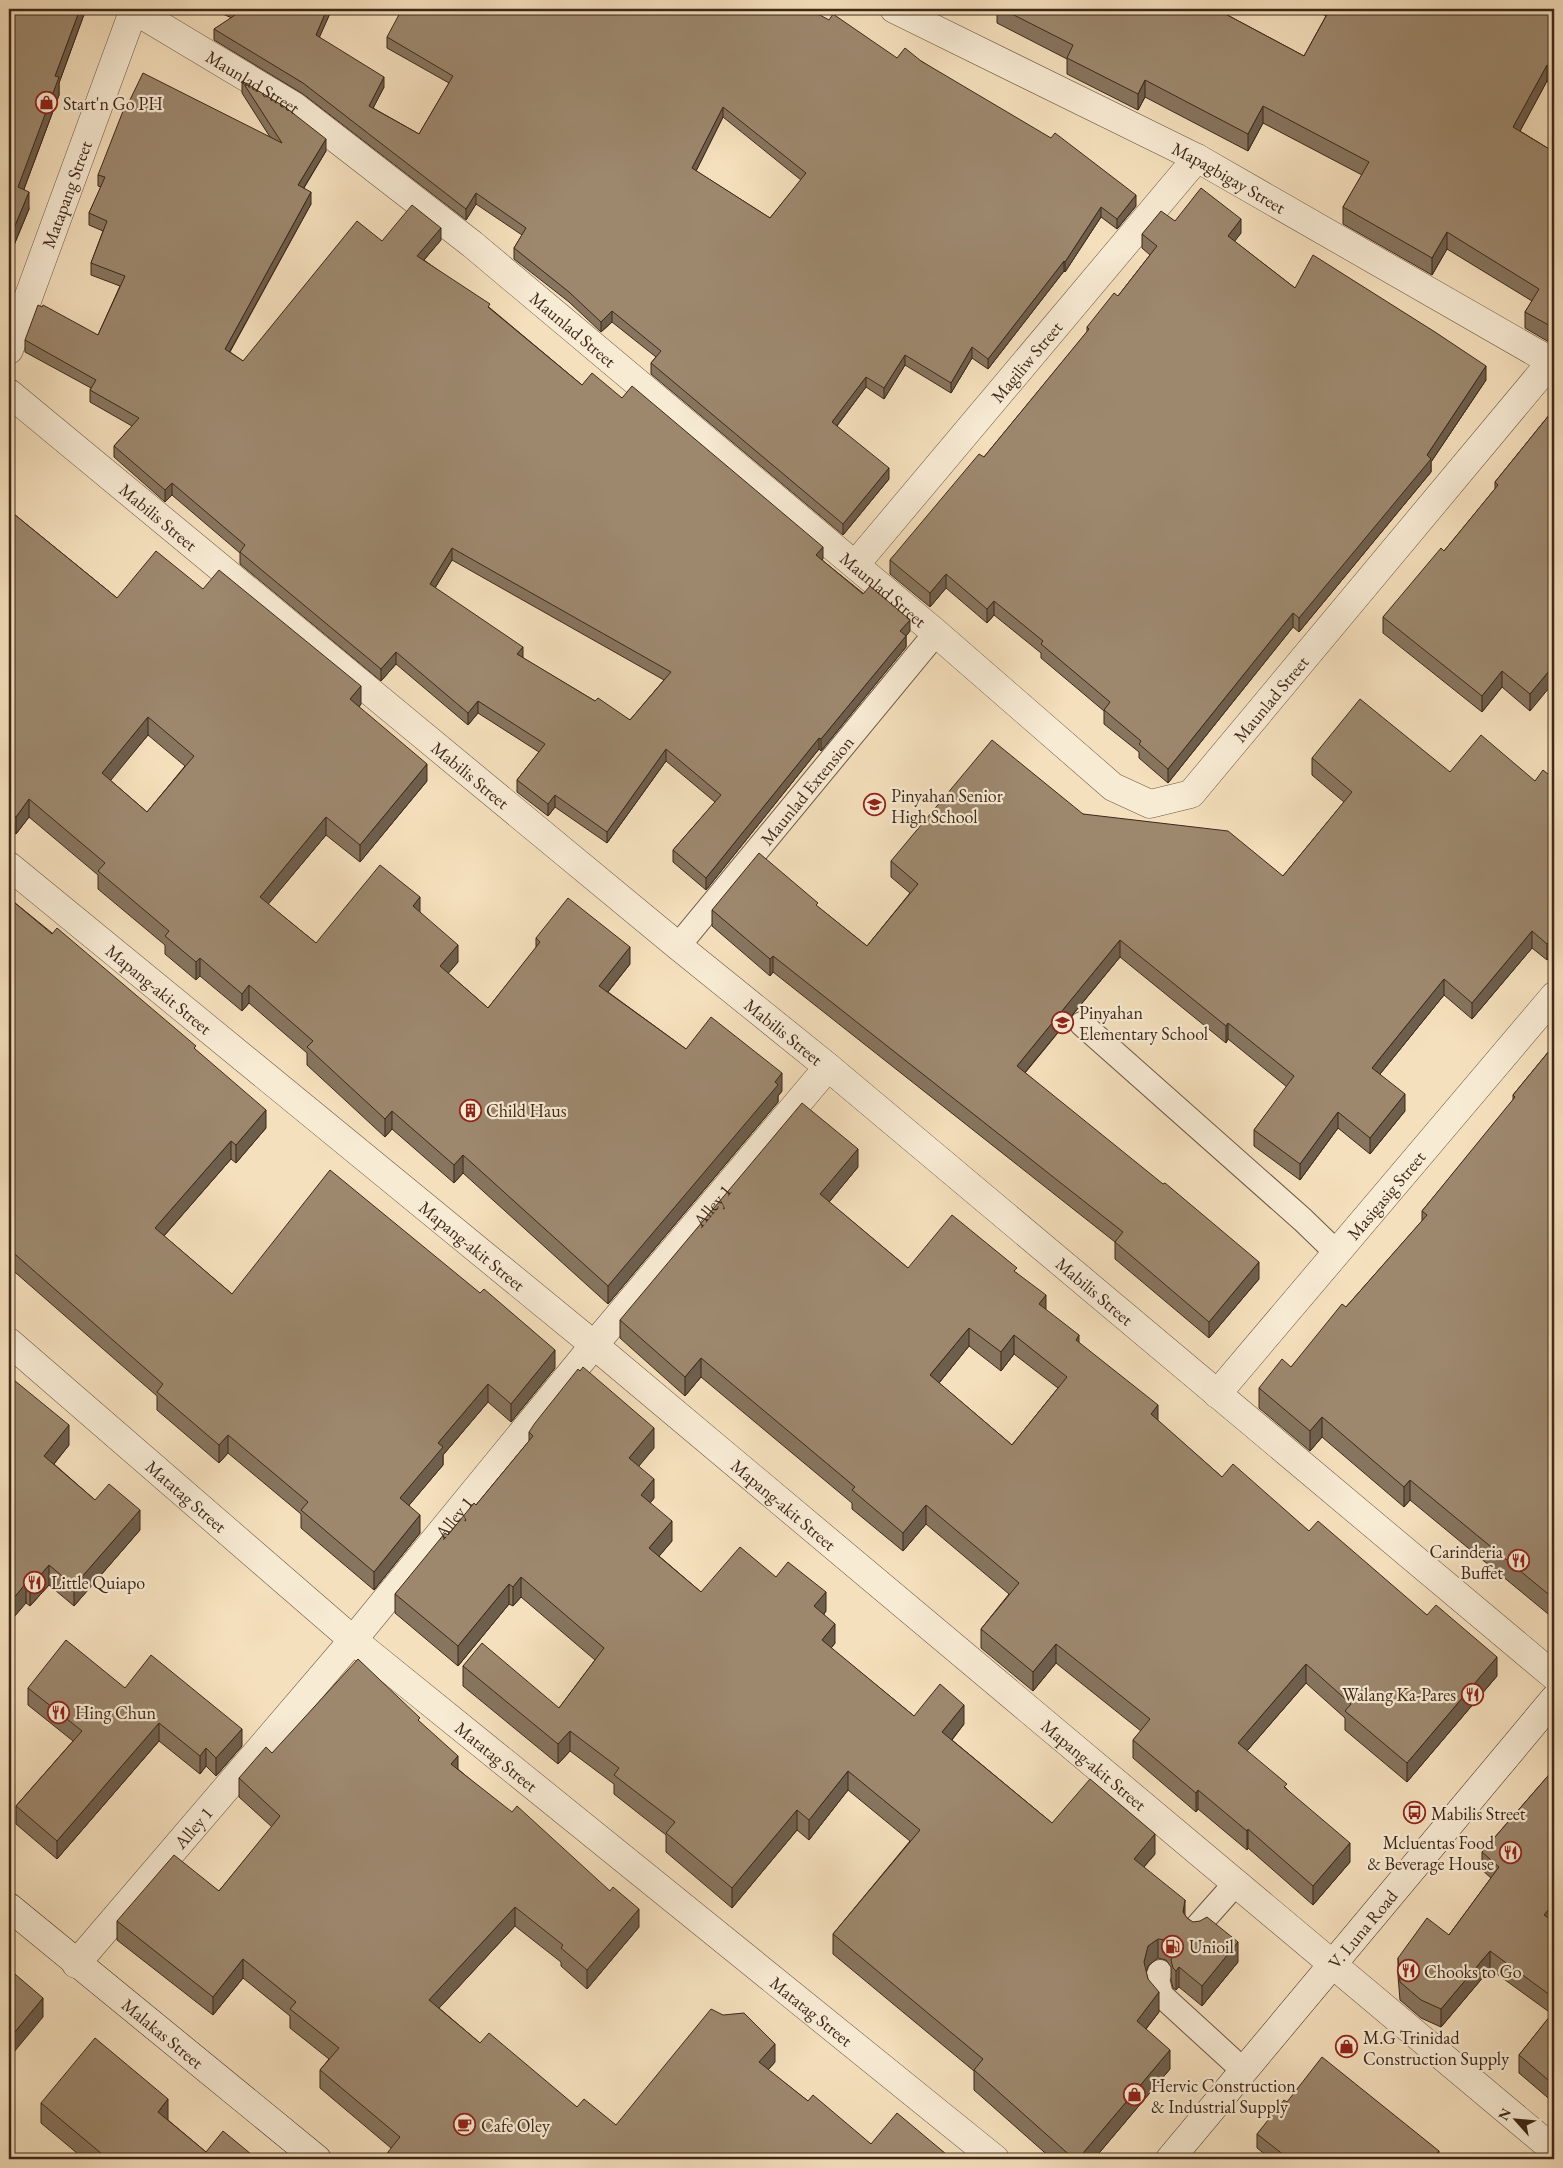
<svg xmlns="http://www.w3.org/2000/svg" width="1563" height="2168" font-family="'EB Garamond',serif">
	<rect width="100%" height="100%" fill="#f5e0bd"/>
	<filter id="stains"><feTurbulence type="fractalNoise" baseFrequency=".004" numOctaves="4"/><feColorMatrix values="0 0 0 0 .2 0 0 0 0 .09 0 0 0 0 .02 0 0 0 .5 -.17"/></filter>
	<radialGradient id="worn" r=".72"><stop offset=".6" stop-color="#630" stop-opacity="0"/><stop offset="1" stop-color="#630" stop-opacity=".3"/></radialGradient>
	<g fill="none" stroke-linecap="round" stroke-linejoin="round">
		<defs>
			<g id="lane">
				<path id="s1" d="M 678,946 L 936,633"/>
				<polyline points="1082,1024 1303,1220 1335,1251"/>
				<polyline points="1196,1928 1236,1883"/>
				<polyline points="1160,1972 1157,1979 1161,1995 1244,2071"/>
			</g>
			<g id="street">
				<path id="s2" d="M 894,9 L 1197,158 L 1554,363"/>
				<path id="s3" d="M 134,10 L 294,106 L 472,244 L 936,633 L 1113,787 L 1150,804 L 1191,794 L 1551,362"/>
				<path id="s4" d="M 9,350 L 134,9"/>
				<path id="s5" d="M 9,393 L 678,946 L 828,1067 L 1554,1676"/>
				<path id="s6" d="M 855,565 L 1197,158"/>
				<path id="s7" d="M 9,866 L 594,1345 L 1554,2150"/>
				<path id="s8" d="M 9,1342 L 353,1640 L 995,2159"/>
				<path id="s9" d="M 1217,1394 L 1554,996"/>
				<path id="s10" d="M 76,1964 L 353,1640 L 594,1345 L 828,1067"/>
			</g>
			<g id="secondary">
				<path id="s11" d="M 9,1907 L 317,2159"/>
				<path id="s12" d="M 1170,2159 L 1554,1699"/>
			</g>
		</defs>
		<use href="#lane" stroke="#6c5642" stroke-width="26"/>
		<use href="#street" stroke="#6c5642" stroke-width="29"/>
		<use href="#secondary" stroke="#3e2819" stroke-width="29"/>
		<use href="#lane" stroke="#f8ebd4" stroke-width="24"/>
		<use href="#street" stroke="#f8ebd4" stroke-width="28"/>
		<use href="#secondary" stroke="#f8ebd4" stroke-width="28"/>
	</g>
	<g fill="#87755f" stroke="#3e2819" fill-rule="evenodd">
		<polygon points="9,9 86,9 59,83 59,95 24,189 29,209 14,245 9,243"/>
		<path d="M 211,9 L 332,9 L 319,37 L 384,87 L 373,108 L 419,134 L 449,83 L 387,48 L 387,37 L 897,58 L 921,61 L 1136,206 L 1117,229 L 1101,217 L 1065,272 L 1064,271 L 988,369 L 972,358 L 951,393 L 905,365 L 884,399 L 866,387 L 837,426 L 889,479 L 843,535 L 651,374 L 651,363 L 656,357 L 612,322 L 601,332 L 569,302 L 514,259 L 514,248 L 522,235 L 476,204 L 466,220 L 303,94 L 214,40 L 214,29 L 232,18 ZM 723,117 L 801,180 L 770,218 L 696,171 Z"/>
		<polygon points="997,9 1216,9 1304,56 1326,16 1313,9 1554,9 1554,85 1547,81 1520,131 1554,152 1554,345 1525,328 1525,312 1532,301 1447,249 1432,275 1343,224 1343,207 1362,175 1263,123 1248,151 1145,97 1138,110 1067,74 1067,59 997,23"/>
		<path d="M 242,81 L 326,151 L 304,188 L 311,204 L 230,352 L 243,361 L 382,241 L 441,240 L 424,260 L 490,308 L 582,385 L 622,398 L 823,559 L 822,560 L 910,631 L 906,636 L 906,647 L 821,751 L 819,749 L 706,890 L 673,862 L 673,850 L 715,802 L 666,761 L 607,843 L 555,807 L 548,816 L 517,792 L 517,780 L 539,752 L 478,713 L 468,725 L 396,664 L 381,681 L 240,564 L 240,553 L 172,495 L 165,502 L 114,457 L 114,446 L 132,426 L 90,402 L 90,390 L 91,388 L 25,352 L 25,340 L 98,335 L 120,286 L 91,275 L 91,263 L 103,231 L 89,225 L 89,213 L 101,187 L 98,186 L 98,175 L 270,137 L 242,93 ZM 452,560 L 664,680 L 630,720 L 595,701 L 523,658 L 435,588 Z"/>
		<polygon points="1175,221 1241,233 1234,241 1295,288 1486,380 1431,462 1431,472 1299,632 1293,627 1168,783 1139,758 1139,752 1104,724 1104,711 1041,658 1041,653 994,615 987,623 946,588 930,607 890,574 890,560 984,457 1087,332 1087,327 1118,296 1150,255 1142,248 1142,234"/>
		<polygon points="1554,409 1530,711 1502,687 1482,712 1383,633 1383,617 1444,551 1495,489 1495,482"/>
		<path d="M 9,510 L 117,598 L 203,589 L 361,704 L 359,707 L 427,781 L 360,862 L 326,835 L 268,904 L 316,943 L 420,912 L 458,962 L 448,973 L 488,1008 L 536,948 L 536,938 L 630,964 L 608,992 L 686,1049 L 782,1091 L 778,1096 L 778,1102 L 608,1304 L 463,1173 L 454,1183 L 392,1129 L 385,1137 L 307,1065 L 307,1053 L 249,1003 L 242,1011 L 200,976 L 196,980 L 165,954 L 165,945 L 98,889 L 98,875 L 29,817 L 16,834 L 9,829 ZM 148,735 L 185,766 L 147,812 L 110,780 Z"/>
		<polygon points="1312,758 1535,781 1554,779 1554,951 1547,960 1532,948 1472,1019 1444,995 1380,1074 1405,1111 1370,1154 1338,1128 1300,1180 1254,1146 1254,1130 1287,1087 1228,1039 1226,1043 1120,957 1025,1073 1259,1279 1209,1338 1115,1259 1115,1242 773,972 770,976 712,926 712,910 818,907 867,946 910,893 891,877 891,861 1083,814 1283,876 1344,802 1312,775"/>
		<polygon points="9,898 196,1050 266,1128 236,1163 231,1159 164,1236 232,1294 555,1368 511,1422 488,1402 443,1455 443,1465 409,1505 420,1533 374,1590 301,1528 301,1514 228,1453 219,1463 157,1410 157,1396 9,1267"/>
		<polygon points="1554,1045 1554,1616 1553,1618 1410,1500 1404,1507 1322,1437 1310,1451 1259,1408 1259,1388 1291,1367 1346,1307 1422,1221 1422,1211 1513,1101 1513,1095"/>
		<path d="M 858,1167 L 829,1202 L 908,1268 L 1017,1273 L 1046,1310 L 1158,1421 L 1222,1477 L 1309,1531 L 1427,1615 L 1497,1676 L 1407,1782 L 1345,1730 L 1345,1718 L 1306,1683 L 1247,1751 L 1287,1789 L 1350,1862 L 1313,1905 L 1248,1848 L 1247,1850 L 1198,1809 L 1196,1812 L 1133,1758 L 1133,1740 L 1141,1731 L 1056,1663 L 1033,1691 L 981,1648 L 981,1629 L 1009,1594 L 926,1524 L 903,1551 L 852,1509 L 852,1503 L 701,1377 L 685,1396 L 620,1338 L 620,1320 ZM 969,1346 L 1001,1371 L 1014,1354 L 1058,1388 L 1012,1445 L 939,1383 Z"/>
		<polygon points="9,1376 69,1445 54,1464 95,1500 140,1530 74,1606 49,1585 30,1606 26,1603"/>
		<polygon points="529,1432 654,1448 638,1466 654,1498 650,1503 672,1541 659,1556 701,1592 776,1577 826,1611 824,1614 835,1643 831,1648 914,1716 964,1724 952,1740 1052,1823 1155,1854 1144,1867 1187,1918 1238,1962 1202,2006 1179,1987 1176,1990 1173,1988 1171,1980 1171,1967 1166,1960 1158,1958 1148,1966 1146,1972 1148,1979 1159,2012 1146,2029 1170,2069 1094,2159 1052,2159 974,2090 974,2071 833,1954 833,1934 910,1841 848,1790 809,1840 797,1830 732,1908 666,1852 666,1835 614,1794 614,1784 570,1751 558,1764 463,1686 463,1666 559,1708 595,1660 521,1597 513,1606 509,1604 458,1666 395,1613 395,1594 476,1505 529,1441"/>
		<polygon points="28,1688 125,1688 242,1746 216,1776 206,1766 200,1774 159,1741 57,1859 16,1824 16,1806 73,1741 28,1705"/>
		<polygon points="420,1722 458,1769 639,1927 587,1989 561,1966 561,1962 515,1926 439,2008 480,2043 577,2107 616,2125 775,2062 768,2070 808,2101 871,2144 952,2159 391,2148 320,2088 320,2070 329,2059 290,2028 290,2016 243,1978 213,2015 117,1940 117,1921 219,1891 272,1827 239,1797 239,1778 272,1753"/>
		<polygon points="1554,1769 1554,2103 1519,2073 1519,2055 1552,2014 1490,1969 1441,2027 1421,2018 1400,2000 1398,1976 1398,1958 1449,1935 1491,1878 1482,1870 1482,1852"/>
		<polygon points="1287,2102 1439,2159 1271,2159 1257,2148 1257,2134"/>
		<polygon points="41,2103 168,2119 168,2120 206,2152 257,2159 84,2159 41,2123"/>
		<polygon points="388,2152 396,2159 388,2159"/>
	</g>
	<g fill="#6e5f4d" stroke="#3e2819">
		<polygon points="80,9 86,9 59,83 59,95 18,205 18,187 55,76"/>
		<polygon points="327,9 332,9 316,45 316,35"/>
		<polygon points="1547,65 1547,81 1513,144 1513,127"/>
		<polygon points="384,77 384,87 369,116 369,106"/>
		<polygon points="1145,80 1145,97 1138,110 1138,94"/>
		<polygon points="1263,106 1263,123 1248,151 1248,134"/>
		<polygon points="723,107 723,117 692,179 692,168"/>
		<polygon points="326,139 326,151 298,197 298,185"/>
		<polygon points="29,192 29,209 14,245 14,228"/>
		<polygon points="311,192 311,204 225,360 225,349"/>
		<polygon points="476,193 476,204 466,220 466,209"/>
		<polygon points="1136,195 1136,206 1117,229 1117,219"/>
		<polygon points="1101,207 1101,217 1065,272 1065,262"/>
		<polygon points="1241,219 1241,233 1228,250 1228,236"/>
		<polygon points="441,228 441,240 417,268 417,256"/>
		<polygon points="1447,232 1447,249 1432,275 1432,258"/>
		<polygon points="1064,261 1064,271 988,369 988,359"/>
		<polygon points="612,311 612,322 601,332 601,322"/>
		<polygon points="972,347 972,358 951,393 951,383"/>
		<polygon points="905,355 905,365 884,399 884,388"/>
		<polygon points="1486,366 1486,380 1431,462 1431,472 1299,632 1299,618 1427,455"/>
		<polygon points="866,377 866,387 832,432 832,422"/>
		<polygon points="889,468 889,479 843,535 843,524"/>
		<polygon points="172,483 172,495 165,502 165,490"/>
		<polygon points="823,547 823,559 816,566 816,555"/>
		<polygon points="452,548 452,560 430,596 430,584"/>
		<polygon points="946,574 946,588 930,607 930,593"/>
		<polygon points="994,601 994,615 987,623 987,609"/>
		<polygon points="1293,613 1293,627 1168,783 1168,769"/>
		<polygon points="910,620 910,631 900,643 900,631"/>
		<polygon points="906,636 906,647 821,751 821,739"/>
		<polygon points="523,647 523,659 517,654"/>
		<polygon points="396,652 396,664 381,681 381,669"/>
		<polygon points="1554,665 1554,682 1530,711 1530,694"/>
		<polygon points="1502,671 1502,687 1482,712 1482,696"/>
		<polygon points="361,686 361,704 350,717 350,699"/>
		<polygon points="478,701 478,713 468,725 468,713"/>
		<polygon points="148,717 148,735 102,791 102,773"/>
		<polygon points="819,738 819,749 706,890 706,878"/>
		<polygon points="666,749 666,761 607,843 607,832"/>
		<polygon points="427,764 427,781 360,862 360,845"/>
		<polygon points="555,795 555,807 548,816 548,804"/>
		<polygon points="29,799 29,817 16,834 16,817"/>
		<polygon points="326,817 326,835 260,914 260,897"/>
		<polygon points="420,897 420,915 413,906"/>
		<polygon points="1532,931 1532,948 1472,1019 1472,1003"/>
		<polygon points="1554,935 1554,951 1547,960 1547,944"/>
		<polygon points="1120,940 1120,957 1017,1082 1017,1066"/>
		<polygon points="458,945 458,962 440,983 440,966"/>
		<polygon points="630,947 630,964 599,1003 599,986"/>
		<polygon points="773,956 773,972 770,976 770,959"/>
		<polygon points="200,958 200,976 196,980 196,962"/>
		<polygon points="1444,979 1444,995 1372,1084 1372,1068"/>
		<polygon points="249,985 249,1003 242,1011 242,994"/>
		<polygon points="1228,1023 1228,1039 1226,1043 1226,1026"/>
		<polygon points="782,1073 782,1091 778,1096 778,1102 608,1304 608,1286"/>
		<polygon points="1405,1094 1405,1111 1370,1154 1370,1138"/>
		<polygon points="266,1110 266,1128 236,1163 236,1145"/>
		<polygon points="392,1111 392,1129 385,1137 385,1119"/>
		<polygon points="1338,1112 1338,1128 1300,1180 1300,1164"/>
		<polygon points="231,1141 231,1159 155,1246 155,1228"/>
		<polygon points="858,1149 858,1167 820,1213 820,1194"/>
		<polygon points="463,1155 463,1173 454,1183 454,1165"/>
		<polygon points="1259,1262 1259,1279 1209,1338 1209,1322"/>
		<polygon points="1046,1295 1046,1314 1039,1304"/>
		<polygon points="969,1328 969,1346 930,1394 930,1375"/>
		<polygon points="1014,1335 1014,1354 1001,1371 1001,1352"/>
		<polygon points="1079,1335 1079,1354 1076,1340"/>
		<polygon points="555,1350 555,1368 511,1422 511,1404"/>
		<polygon points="701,1358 701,1377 685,1396 685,1377"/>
		<polygon points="488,1384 488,1402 443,1455 443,1465 400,1516 400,1498 438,1443"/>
		<polygon points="1158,1405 1158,1424 1151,1414"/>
		<polygon points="1322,1417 1322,1437 1310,1451 1310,1431"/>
		<polygon points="69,1425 69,1445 44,1476 44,1456"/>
		<polygon points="654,1428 654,1448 629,1478 629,1458"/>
		<polygon points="228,1435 228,1453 219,1463 219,1445"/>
		<polygon points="654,1479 654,1498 641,1515 641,1495"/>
		<polygon points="1410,1480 1410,1500 1404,1507 1404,1487"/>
		<polygon points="926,1505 926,1524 903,1551 903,1533"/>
		<polygon points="140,1510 140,1530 74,1606 74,1586"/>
		<polygon points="420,1515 420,1533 374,1590 374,1572"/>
		<polygon points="672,1521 672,1541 649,1568 649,1548"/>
		<polygon points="49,1565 49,1585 30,1606 30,1587"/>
		<polygon points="521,1577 521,1597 513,1606 513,1587"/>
		<polygon points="26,1583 26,1603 9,1623 9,1604"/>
		<polygon points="509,1584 509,1604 458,1666 458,1646"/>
		<polygon points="826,1592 826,1611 814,1626 814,1606"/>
		<polygon points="1554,1596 1554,1616 1553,1618 1553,1598"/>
		<polygon points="835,1624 835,1643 822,1660 822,1640"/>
		<polygon points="1056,1644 1056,1663 1033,1691 1033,1672"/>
		<polygon points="1497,1657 1497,1676 1407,1782 1407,1763"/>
		<polygon points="1306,1664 1306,1683 1238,1761 1238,1743"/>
		<polygon points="964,1705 964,1724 942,1752 942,1732"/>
		<polygon points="159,1723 159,1741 57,1859 57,1841"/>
		<polygon points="242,1729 242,1746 216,1776 216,1758"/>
		<polygon points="570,1731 570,1751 558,1764 558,1744"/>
		<polygon points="206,1748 206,1766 200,1774 200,1756"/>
		<polygon points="458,1756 458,1775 451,1764"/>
		<polygon points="848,1771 848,1790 809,1840 809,1820"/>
		<polygon points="1198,1790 1198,1809 1196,1812 1196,1793"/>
		<polygon points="797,1810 797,1830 732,1908 732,1888"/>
		<polygon points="1248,1829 1248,1848 1247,1850 1247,1831"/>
		<polygon points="1155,1834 1155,1854 1134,1878 1134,1859"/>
		<polygon points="1350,1843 1350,1862 1313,1905 1313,1886"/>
		<polygon points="1185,1900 1185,1920 1183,1912"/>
		<polygon points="1554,1903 1554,1921 1544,1933 1544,1915"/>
		<polygon points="515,1907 515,1926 429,2019 429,2000"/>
		<polygon points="639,1909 639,1927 587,1989 587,1970"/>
		<polygon points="1158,1939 1158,1958 1148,1966 1144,1982 1144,1962 1148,1946"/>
		<polygon points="1238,1942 1238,1962 1202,2006 1202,1986"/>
		<polygon points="1490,1951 1490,1969 1441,2027 1441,2009"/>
		<polygon points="243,1959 243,1978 213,2015 213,1997"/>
		<polygon points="1179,1967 1179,1987 1176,1990 1176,1971"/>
		<polygon points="1159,1992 1159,2012 1137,2040 1137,2021"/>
		<polygon points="43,1998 43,2017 9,2058 9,2039"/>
		<polygon points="775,2044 775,2062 759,2080 759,2062"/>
		<polygon points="1170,2050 1170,2069 1094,2159 1078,2159"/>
		<polygon points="168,2099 168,2119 158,2132 158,2112"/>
		<polygon points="1439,2151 1439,2159 1432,2159"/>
	</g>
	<g fill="#9d886e" stroke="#3e2819" fill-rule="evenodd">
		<polygon points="9,9 80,9 55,76 59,77 18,187 29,192 14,228 9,226"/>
		<path d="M 235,9 L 327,9 L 316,35 L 384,77 L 369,106 L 419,134 L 453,76 L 387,37 L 402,9 L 809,9 L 829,20 L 833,14 L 897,58 L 905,48 L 921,61 L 1051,138 L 1055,133 L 1136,195 L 1117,219 L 1101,207 L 1065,262 L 1064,261 L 988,359 L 972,347 L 951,383 L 905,355 L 884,388 L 866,377 L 832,422 L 889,468 L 843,524 L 651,363 L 661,351 L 612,311 L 601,322 L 569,292 L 514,248 L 526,228 L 476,193 L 466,209 L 303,83 L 214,29 L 241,11 ZM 723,107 L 806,173 L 770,218 L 692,168 Z"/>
		<polygon points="1002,9 1216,9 1304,56 1330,9 1554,9 1554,69 1547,65 1513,127 1554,152 1554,328 1525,312 1539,289 1447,232 1432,258 1343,207 1369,162 1263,106 1248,134 1145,80 1138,94 1067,58 1073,45"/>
		<path d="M 143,73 L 282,143 L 242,81 L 285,107 L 326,139 L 298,185 L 311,192 L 225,349 L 243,361 L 357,221 L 382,241 L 412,205 L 441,228 L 417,256 L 490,304 L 488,307 L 582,385 L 592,373 L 622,398 L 632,386 L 823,547 L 816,555 L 863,594 L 870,586 L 910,620 L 900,631 L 906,636 L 821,739 L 819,738 L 706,878 L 673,850 L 721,795 L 666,749 L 607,832 L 555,795 L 548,804 L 517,780 L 545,744 L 478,701 L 468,713 L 396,652 L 381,669 L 240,552 L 245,545 L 172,483 L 165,490 L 114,446 L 139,418 L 90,390 L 96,380 L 25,340 L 38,305 L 42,307 L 43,305 L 98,335 L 125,276 L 91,263 L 107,221 L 89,213 L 105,177 L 98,175 L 125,106 L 127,106 ZM 452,548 L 671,672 L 630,720 L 598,698 L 595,701 L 517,654 L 523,647 L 430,584 Z"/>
		<polygon points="1201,188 1241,219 1228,236 1295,288 1313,255 1435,332 1486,366 1427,455 1431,459 1299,618 1293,613 1168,769 1139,744 1141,741 1104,710 1110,702 1041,644 1043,641 994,601 987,609 946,574 930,593 890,560 979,454 984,457 1089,329 1087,327 1114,293 1118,296 1157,246 1142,234 1161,211 1175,221"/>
		<polygon points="1554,409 1554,665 1530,694 1502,671 1482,696 1383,617 1441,548 1444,551 1498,485 1495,482"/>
		<path d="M 9,510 L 117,598 L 156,551 L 203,589 L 219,570 L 361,686 L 350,699 L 427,764 L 360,845 L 326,817 L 260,897 L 316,943 L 380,865 L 420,897 L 413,906 L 458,945 L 440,966 L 488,1008 L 540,942 L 536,938 L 568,898 L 630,947 L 599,986 L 686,1049 L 711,1017 L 782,1073 L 775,1082 L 778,1085 L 608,1286 L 463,1155 L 454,1165 L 392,1111 L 385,1119 L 307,1047 L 313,1041 L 249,985 L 242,994 L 200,958 L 196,962 L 165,936 L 169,931 L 98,871 L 105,863 L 29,799 L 16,817 L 9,811 ZM 148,717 L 194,756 L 147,812 L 102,773 Z"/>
		<polygon points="1360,699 1450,772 1481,735 1535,781 1543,770 1554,779 1554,935 1547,944 1532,931 1472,1003 1444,979 1372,1068 1405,1094 1370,1138 1338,1112 1300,1164 1254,1130 1294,1076 1228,1023 1226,1026 1120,940 1017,1066 1163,1184 1165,1183 1259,1262 1209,1322 1115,1242 1123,1232 773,956 770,959 712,910 759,853 818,903 816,905 867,946 918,884 891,861 992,740 1083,814 1228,831 1283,876 1352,792 1312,758"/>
		<polygon points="9,898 52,934 57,928 196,1046 194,1048 266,1110 236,1145 231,1141 155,1228 232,1294 330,1170 480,1293 484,1289 555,1350 511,1404 488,1384 438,1443 443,1447 400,1498 420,1515 374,1572 301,1510 308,1502 228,1435 219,1445 157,1392 163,1384 9,1249"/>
		<polygon points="1554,1045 1554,1596 1553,1598 1410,1480 1404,1487 1322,1417 1310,1431 1259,1388 1282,1359 1291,1367 1342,1304 1346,1307 1427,1215 1422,1211 1515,1097 1513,1095"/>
		<path d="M 802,1103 L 858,1149 L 820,1194 L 908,1268 L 952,1215 L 1017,1268 L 1014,1271 L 1046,1295 L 1039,1304 L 1079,1335 L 1076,1340 L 1158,1405 L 1151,1414 L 1222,1477 L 1233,1464 L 1309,1531 L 1318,1521 L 1427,1615 L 1436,1605 L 1497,1657 L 1407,1763 L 1345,1711 L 1351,1704 L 1306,1664 L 1238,1743 L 1287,1784 L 1284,1787 L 1350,1843 L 1313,1886 L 1248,1829 L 1247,1831 L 1198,1790 L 1196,1793 L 1133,1740 L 1150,1719 L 1056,1644 L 1033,1672 L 981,1629 L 1019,1583 L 926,1505 L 903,1533 L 852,1490 L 855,1487 L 701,1358 L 685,1377 L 620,1320 ZM 969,1328 L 1001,1352 L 1014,1335 L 1067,1377 L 1012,1445 L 930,1375 Z"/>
		<polygon points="583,1367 654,1428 629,1458 654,1479 641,1495 672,1521 649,1548 701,1592 740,1547 776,1577 788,1562 826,1592 814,1606 835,1624 822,1640 914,1716 940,1684 964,1705 942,1732 1052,1823 1090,1779 1155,1834 1134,1859 1185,1900 1183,1912 1187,1918 1193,1922 1200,1921 1207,1917 1238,1942 1202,1986 1179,1967 1176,1971 1173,1968 1171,1960 1174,1950 1166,1940 1158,1939 1148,1946 1144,1962 1148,1979 1159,1992 1137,2021 1170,2050 1078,2159 1074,2159 974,2070 983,2059 833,1934 920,1830 848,1771 809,1820 797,1810 732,1888 666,1833 675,1822 614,1775 619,1768 570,1731 558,1744 463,1666 482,1643 559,1708 604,1648 521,1577 513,1587 509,1584 458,1646 395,1594 445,1533 448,1535 474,1503 476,1505 533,1436 529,1432 535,1423 578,1369 580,1371"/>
		<polygon points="9,1376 69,1425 44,1456 95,1500 109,1484 140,1510 74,1586 49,1565 30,1587 26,1583 9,1604"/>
		<polygon points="66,1640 125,1688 151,1655 242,1729 216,1758 206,1748 200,1756 159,1723 57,1841 16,1806 82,1731 28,1688"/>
		<polygon points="358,1659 420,1718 418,1720 458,1756 451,1764 512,1812 517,1806 610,1891 613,1887 639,1909 587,1970 561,1948 563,1945 515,1907 429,2000 480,2043 489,2033 577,2107 584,2099 616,2125 711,2009 723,2015 744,2013 775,2044 759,2062 808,2101 813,2095 871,2144 897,2113 952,2159 396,2159 388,2152 400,2137 320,2070 339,2048 290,2009 296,2002 243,1959 213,1997 117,1921 174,1855 219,1891 280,1816 239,1778 266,1747 272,1753"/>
		<polygon points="1554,1769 1554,1903 1544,1915 1554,1922 1554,1998 1490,1951 1441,2009 1421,2000 1400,1982 1398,1958 1427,1918 1449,1935 1499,1867 1482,1852"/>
		<polygon points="9,1969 43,1998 9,2039"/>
		<polygon points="1554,2011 1554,2085 1519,2055"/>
		<polygon points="95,2038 168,2099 158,2112 206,2152 223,2131 257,2159 108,2159 41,2103"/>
		<polygon points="1322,2057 1439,2151 1432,2159 1289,2159 1257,2134 1284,2100 1287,2102"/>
	</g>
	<defs>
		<symbol id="shop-ring" viewBox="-11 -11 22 22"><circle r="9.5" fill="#f8ebd4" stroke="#8f2418" stroke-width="1.5"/><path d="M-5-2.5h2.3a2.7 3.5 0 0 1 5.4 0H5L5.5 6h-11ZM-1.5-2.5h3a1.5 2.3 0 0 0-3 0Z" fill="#8f2418"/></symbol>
		<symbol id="school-ring" viewBox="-11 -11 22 22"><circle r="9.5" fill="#f8ebd4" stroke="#8f2418" stroke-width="1.5"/><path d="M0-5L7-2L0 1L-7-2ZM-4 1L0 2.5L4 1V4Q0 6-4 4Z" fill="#8f2418"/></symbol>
		<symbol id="building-ring" viewBox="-11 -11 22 22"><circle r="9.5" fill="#f8ebd4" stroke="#8f2418" stroke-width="1.5"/><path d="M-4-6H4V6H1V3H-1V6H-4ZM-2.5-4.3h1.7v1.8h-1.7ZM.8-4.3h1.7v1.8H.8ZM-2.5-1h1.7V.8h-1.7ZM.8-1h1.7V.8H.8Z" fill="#8f2418"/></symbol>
		<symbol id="restaurant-ring" viewBox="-11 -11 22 22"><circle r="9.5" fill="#f8ebd4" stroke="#8f2418" stroke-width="1.5"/><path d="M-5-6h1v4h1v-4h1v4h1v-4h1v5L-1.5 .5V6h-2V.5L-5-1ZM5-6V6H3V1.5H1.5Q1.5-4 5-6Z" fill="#8f2418"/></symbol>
		<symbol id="bus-ring" viewBox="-11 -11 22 22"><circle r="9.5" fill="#f8ebd4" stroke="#8f2418" stroke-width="1.5"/><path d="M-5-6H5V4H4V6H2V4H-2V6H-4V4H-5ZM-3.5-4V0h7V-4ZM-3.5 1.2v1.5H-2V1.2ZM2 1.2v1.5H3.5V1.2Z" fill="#8f2418"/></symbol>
		<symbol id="fuel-ring" viewBox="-11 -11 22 22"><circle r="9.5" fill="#f8ebd4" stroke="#8f2418" stroke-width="1.5"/><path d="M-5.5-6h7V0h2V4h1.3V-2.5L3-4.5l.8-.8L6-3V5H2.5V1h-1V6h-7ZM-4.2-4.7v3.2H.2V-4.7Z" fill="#8f2418"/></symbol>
		<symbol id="cafe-ring" viewBox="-11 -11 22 22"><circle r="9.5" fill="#f8ebd4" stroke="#8f2418" stroke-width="1.5"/><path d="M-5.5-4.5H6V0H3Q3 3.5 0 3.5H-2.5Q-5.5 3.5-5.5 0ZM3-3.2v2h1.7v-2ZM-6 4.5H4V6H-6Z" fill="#8f2418"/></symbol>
	</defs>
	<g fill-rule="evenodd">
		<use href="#shop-ring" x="34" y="90" width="25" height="25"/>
		<use href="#school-ring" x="862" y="792" width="25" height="25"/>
		<use href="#school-ring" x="1050" y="1010" width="25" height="25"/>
		<use href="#building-ring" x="458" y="1098" width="25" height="25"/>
		<use href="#restaurant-ring" x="1506" y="1548" width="25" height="25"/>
		<use href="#restaurant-ring" x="22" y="1570" width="25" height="25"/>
		<use href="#restaurant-ring" x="1460" y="1682" width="25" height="25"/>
		<use href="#restaurant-ring" x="46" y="1700" width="25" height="25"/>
		<use href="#bus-ring" x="1402" y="1800" width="25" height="25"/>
		<use href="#restaurant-ring" x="1498" y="1840" width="25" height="25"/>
		<use href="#fuel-ring" x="1160" y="1934" width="25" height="25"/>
		<use href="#restaurant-ring" x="1396" y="1958" width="25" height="25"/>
		<use href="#shop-ring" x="1334" y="2034" width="25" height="25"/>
		<use href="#shop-ring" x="1122" y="2082" width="25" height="25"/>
		<use href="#cafe-ring" x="452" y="2112" width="25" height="25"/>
	</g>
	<g text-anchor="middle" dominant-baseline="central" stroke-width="4.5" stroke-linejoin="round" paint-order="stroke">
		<g font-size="18" fill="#3e2819" stroke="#f8ebd4">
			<text stroke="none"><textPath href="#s3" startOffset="139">Maunlad Street</textPath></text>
			<text stroke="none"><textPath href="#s2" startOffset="375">Mapagbigay Street</textPath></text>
			<text stroke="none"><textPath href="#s4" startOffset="166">Matapang Street</textPath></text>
			<text stroke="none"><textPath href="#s3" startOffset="544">Maunlad Street</textPath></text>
			<text stroke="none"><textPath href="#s6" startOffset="266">Magiliw Street</textPath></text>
			<text stroke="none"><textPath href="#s5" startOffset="194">Mabilis Street</textPath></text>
			<text stroke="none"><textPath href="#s3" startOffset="949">Maunlad Street</textPath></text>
			<text stroke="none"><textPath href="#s3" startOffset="1459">Maunlad Street</textPath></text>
			<text stroke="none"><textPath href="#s5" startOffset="599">Mabilis Street</textPath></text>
			<text stroke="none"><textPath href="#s1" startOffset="202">Maunlad Extension</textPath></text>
			<text stroke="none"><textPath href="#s7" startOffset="194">Mapang-akit Street</textPath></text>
			<text stroke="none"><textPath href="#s5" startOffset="1004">Mabilis Street</textPath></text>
			<text stroke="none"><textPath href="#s9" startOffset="261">Masigasig Street</textPath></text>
			<text stroke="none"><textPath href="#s10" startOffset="990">Alley 1</textPath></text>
			<text stroke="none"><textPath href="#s7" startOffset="599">Mapang-akit Street</textPath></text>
			<text stroke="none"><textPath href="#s5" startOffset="1409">Mabilis Street</textPath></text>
			<text stroke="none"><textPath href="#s8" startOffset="235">Matatag Street</textPath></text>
			<text stroke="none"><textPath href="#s7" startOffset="1004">Mapang-akit Street</textPath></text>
			<text stroke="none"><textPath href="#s10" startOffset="585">Alley 1</textPath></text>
			<text stroke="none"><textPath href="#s8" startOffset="640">Matatag Street</textPath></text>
			<text stroke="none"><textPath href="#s7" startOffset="1409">Mapang-akit Street</textPath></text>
			<text stroke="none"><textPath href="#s10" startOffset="180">Alley 1</textPath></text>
			<text stroke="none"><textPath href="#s12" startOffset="300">V. Luna Road</textPath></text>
			<text stroke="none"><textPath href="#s8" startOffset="1045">Matatag Street</textPath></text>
			<text stroke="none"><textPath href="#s11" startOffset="199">Malakas Street</textPath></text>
		</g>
		<g font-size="18" fill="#3e2819" stroke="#f8ebd4" text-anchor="start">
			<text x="63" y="103">Start'n Go PH</text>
			<text x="891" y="795">Pinyahan Senior<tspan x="891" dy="21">High School</tspan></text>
			<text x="1079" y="1012">Pinyahan<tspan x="1079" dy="21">Elementary School</tspan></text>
			<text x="486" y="1110">Child Haus</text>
			<text x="1503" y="1551" text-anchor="end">Carinderia<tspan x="1503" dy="21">Buffet</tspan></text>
			<text x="51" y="1582">Little Quiapo</text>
			<text x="1456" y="1694" text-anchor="end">Walang Ka-Pares</text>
			<text x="75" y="1712">Hing Chun</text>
			<text x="1431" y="1813">Mabilis Street</text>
			<text x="1494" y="1842" text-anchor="end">Mcluentas Food<tspan x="1494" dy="21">&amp; Beverage House</tspan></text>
			<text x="1189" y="1946">Unioil</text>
			<text x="1424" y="1971">Chooks to Go</text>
			<text x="1363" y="2037">M.G Trinidad<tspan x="1363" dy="21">Construction Supply</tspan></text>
			<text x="1151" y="2085">Hervic Construction<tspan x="1151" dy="21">&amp; Industrial Supply</tspan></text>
			<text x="481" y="2125">Cafe Oley</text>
		</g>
	</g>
	<rect width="1563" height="2168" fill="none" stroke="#f5e0bd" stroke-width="30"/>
	<rect x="10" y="10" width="1543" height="2148" fill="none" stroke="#3e2819" stroke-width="2.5"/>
	<rect x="15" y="15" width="1533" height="2138" fill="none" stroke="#3e2819"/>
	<g transform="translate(1516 2120) rotate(297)" stroke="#f8ebd4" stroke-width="4" paint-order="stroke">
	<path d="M0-4L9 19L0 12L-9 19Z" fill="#3e2819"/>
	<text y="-8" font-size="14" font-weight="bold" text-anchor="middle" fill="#3e2819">N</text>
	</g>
	<rect width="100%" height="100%" filter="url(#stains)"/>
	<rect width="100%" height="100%" fill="url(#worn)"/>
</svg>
